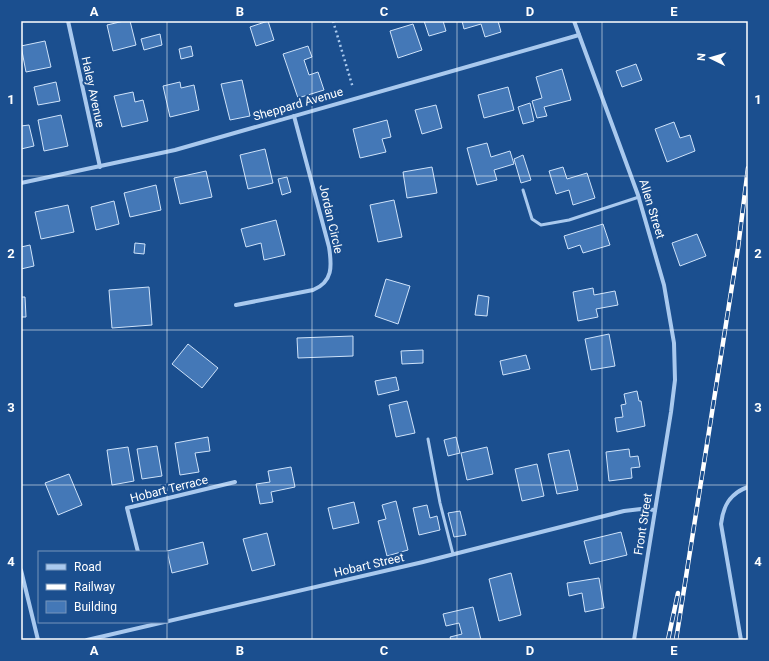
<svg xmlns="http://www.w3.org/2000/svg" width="769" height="661" font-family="Roboto,sans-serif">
	<rect width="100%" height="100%" fill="#1b4f8f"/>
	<g fill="#4478b7" stroke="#cfe3fa">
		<polygon points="124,21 130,21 136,45 113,51 107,25"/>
		<polygon points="268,21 274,40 256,46 250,27"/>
		<polygon points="424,21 443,21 446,31 429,36"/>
		<polygon points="462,21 498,21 501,32 485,37 481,24 464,29"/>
		<polygon points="413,24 422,50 398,58 390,31"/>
		<polygon points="160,34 162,45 144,50 141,39"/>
		<polygon points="45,41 51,67 26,72 21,46"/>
		<polygon points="191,46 193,56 181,59 179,49"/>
		<polygon points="308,46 312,57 304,60 309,75 318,72 324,90 298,98 283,54"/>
		<polygon points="636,64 642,80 622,87 616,71"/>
		<polygon points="562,69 571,100 544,107 547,116 537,118 532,101 542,98 536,77"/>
		<polygon points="242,80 250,116 230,120 221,84"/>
		<polygon points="56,82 60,101 38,105 34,87"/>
		<polygon points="180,82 181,88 194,85 199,110 170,117 163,86"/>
		<polygon points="508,87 514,110 484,118 478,95"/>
		<polygon points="133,92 135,102 143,100 148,121 122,127 114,96"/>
		<polygon points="530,103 534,121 523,124 518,107"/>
		<polygon points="436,105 442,128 422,134 415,110"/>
		<polygon points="61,115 68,146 44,151 38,120"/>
		<polygon points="387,120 391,137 382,139 386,152 360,158 353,129"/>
		<polygon points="674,122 680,138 690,135 695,151 667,162 655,129"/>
		<polygon points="29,125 34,146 21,149 21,126"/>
		<polygon points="487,143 491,157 510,151 514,164 494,170 497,180 477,185 467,148"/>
		<polygon points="265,149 273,183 248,189 240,155"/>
		<polygon points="523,155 531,180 521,183 514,159"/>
		<polygon points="432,167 437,193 407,198 403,172"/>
		<polygon points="563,167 567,179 587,173 595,198 573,205 569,190 556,194 549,171"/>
		<polygon points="206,171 212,197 180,204 174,178"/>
		<polygon points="287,177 291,192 282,195 278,179"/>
		<polygon points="156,185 161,210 130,217 124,193"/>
		<polygon points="394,200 402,237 378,242 370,205"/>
		<polygon points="114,201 119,224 96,230 91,207"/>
		<polygon points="68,205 74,232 41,239 35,212"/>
		<polygon points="276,220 285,255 264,260 261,243 246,247 241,229"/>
		<polygon points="603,224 610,245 583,253 580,245 568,249 564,236"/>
		<polygon points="697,234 706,256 680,266 672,243"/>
		<polygon points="135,243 145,244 144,254 134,253"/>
		<polygon points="30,245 34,266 21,269 21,247"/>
		<polygon points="386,279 410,286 398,324 375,316"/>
		<polygon points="149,287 152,325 112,328 109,290"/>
		<polygon points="593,288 594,295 615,291 618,305 596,309 598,317 578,321 573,292"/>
		<polygon points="478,295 489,297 487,316 475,315"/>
		<polygon points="21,297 25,297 26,317 21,317"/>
		<polygon points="609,334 615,366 591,370 585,339"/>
		<polygon points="353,336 353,356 298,358 297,338"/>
		<polygon points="188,344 218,368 202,388 172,364"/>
		<polygon points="423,350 423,363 402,364 401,351"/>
		<polygon points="526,355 530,369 503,375 500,361"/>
		<polygon points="396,377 399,390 378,395 375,381"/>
		<polygon points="637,391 639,401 641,401 645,426 617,432 615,418 623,417 621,405 626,404 624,394"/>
		<polygon points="407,401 415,433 396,437 389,405"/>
		<polygon points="208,437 210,451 195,453 199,472 180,475 175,443"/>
		<polygon points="456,437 460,453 448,456 444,440"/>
		<polygon points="157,446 162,476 142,479 137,449"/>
		<polygon points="128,447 134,481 112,485 107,450"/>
		<polygon points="487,447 493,474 467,480 461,453"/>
		<polygon points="629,449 630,457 638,456 640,467 631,468 632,478 609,481 606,452"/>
		<polygon points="569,450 578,490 557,494 548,454"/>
		<polygon points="537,464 544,496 522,501 515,469"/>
		<polygon points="291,467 295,487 271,492 273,502 260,504 256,484 270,482 268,471"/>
		<polygon points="69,474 82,505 58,515 45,483"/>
		<polygon points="396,501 408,550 387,556 378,521 386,519 382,505"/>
		<polygon points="354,502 359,523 333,529 328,508"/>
		<polygon points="427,505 430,518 437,516 440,530 419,535 413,508"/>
		<polygon points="460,511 466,535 454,537 448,513"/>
		<polygon points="621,532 627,555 590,564 584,541"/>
		<polygon points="267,533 275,565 252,571 243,539"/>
		<polygon points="203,542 208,564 172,573 167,551"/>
		<polygon points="511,573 521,615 499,621 489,579"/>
		<polygon points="599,578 604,608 585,612 582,593 569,596 567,583"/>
		<polygon points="473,607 481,640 451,640 450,637 462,634 459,623 446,626 443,614"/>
	</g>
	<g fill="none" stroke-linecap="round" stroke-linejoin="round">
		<polyline stroke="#a9c9ee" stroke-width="2.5" stroke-dasharray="2 3" stroke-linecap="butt" points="333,21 353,88"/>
		<g stroke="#a9c9ee" stroke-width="3">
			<polyline points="523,190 532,219 541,225 569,220 639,197"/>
			<polyline points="428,439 440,503 453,554"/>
		</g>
		<g stroke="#a9c9ee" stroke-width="4">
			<polyline points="68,21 100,167"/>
			<polyline points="574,21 638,195 664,285 674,343 675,380 671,412 634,640"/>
			<polyline points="21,183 175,150 579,35"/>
			<path d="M 236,305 L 313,290 C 333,282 332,266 329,247 L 294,116"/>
			<polyline points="138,552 127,508 235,482"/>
			<polyline points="21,570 38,640"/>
			<polyline points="87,640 423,562 624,511 641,509 655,510"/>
			<path d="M 741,640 L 721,524 C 723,506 730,493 748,487"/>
		</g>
		<defs>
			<g id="rail">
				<polyline points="668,640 678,593"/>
				<polyline points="676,640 738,248 748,168"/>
			</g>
		</defs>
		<use href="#rail" stroke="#fff" stroke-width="4.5"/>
		<use href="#rail" stroke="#1b4f8f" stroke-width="3" stroke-dasharray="9" stroke-linecap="butt"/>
	</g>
	<path fill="none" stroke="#fff" stroke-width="1" stroke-opacity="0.55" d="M 167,21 L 167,552M 312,21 L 312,640M 457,21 L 457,640M 602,21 L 602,640M 21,176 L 748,176M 21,330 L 748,330M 21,485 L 748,485M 167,552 L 167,622M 167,622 L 167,640"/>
	<g text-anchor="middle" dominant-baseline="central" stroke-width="4" stroke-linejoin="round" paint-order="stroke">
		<g font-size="12" fill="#fff" stroke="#1b4f8f">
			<text transform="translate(93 92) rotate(78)">Haley Avenue</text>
			<text transform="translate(298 104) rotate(-16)">Sheppard Avenue</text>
			<text transform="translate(652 209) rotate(73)">Allen Street</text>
			<text transform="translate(331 219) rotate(77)">Jordan Circle</text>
			<text transform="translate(169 489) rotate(-14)">Hobart Terrace</text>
			<text transform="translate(643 524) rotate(-81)">Front Street</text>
			<text transform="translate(369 565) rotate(-13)">Hobart Street</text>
		</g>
	</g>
	<rect width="769" height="661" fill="none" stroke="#1b4f8f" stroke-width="44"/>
	<rect x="38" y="551" width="130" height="72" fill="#1b4f8f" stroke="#7695bc"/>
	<rect x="46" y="564" width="20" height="6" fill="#a9c9ee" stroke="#7695bc"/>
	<text x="74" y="571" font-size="12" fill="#ffffff">Road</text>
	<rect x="46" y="584" width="20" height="6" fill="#ffffff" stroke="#7695bc"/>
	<text x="74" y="591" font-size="12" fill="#ffffff">Railway</text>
	<rect x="46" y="601" width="20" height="12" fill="#4478b7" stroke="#7695bc"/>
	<text x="74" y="611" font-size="12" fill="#ffffff">Building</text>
	<g transform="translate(711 58) rotate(275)" stroke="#1b4f8f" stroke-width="3" paint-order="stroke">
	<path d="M0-3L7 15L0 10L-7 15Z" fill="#ffffff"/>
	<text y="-6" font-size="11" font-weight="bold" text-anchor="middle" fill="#ffffff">N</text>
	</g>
	<rect x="22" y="22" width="725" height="617" fill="none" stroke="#fff" stroke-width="1.5"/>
	<g font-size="13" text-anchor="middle" font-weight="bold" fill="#fff">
		<text x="94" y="16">A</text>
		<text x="240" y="16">B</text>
		<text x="384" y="16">C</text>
		<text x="530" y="16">D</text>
		<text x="674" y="16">E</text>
		<text x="11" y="104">1</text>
		<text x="758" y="104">1</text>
		<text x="11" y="258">2</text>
		<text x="758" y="258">2</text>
		<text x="11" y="412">3</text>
		<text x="758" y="412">3</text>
		<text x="11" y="566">4</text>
		<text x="758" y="566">4</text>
		<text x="94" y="655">A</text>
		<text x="240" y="655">B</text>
		<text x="384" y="655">C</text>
		<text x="530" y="655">D</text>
		<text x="674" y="655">E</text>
	</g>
</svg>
